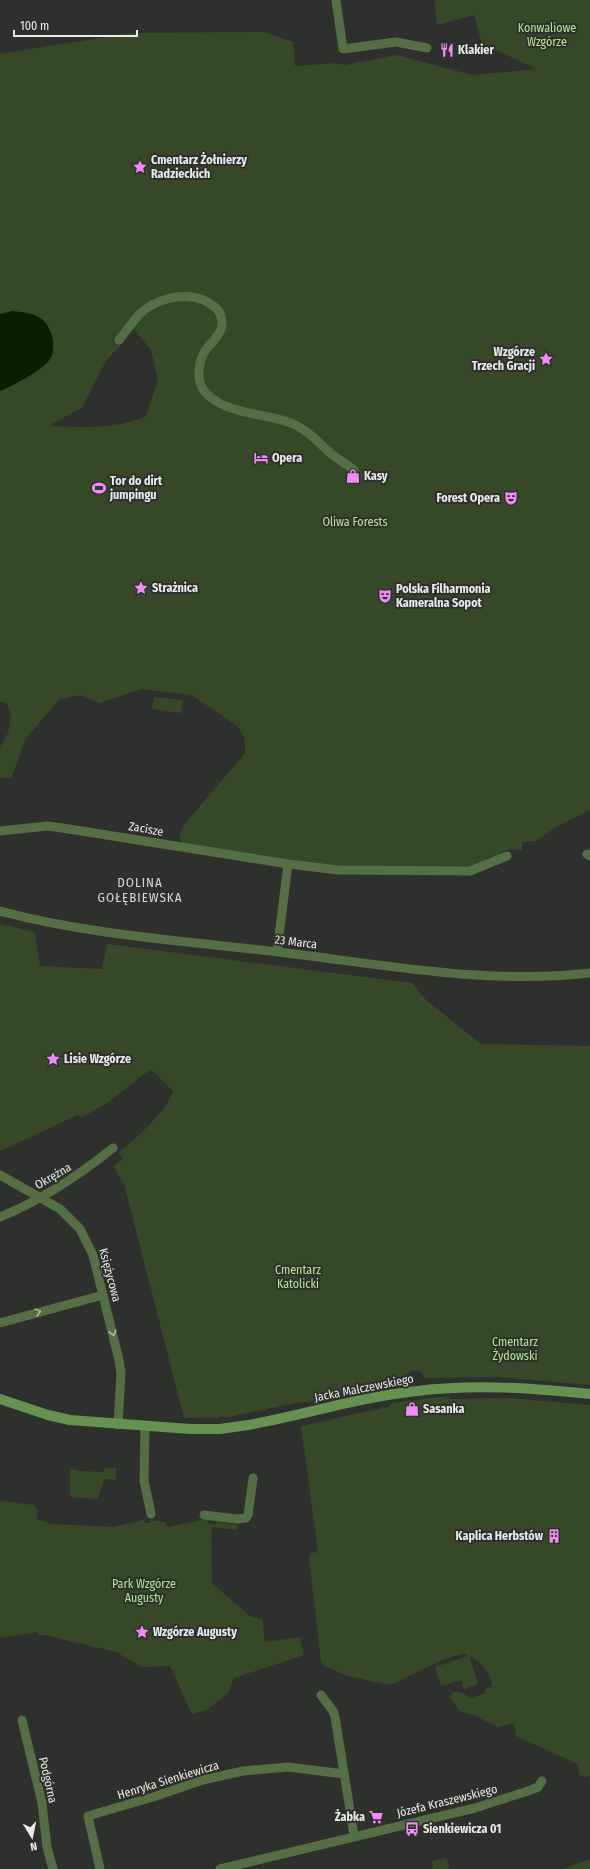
<svg xmlns="http://www.w3.org/2000/svg" width="590" height="1869" font-family="'Fira Sans Condensed',sans-serif">
	<rect width="100%" height="100%" fill="#2e302d"/>
	<g fill="#354929" fill-rule="evenodd">
		<path d="M 434,0 L 590,0 L 590,810 L 556,827 L 537,841 L 522,842 L 522,850 L 509,849 L 470,866 L 455,867 L 339,867 L 184,844 L 179,838 L 183,826 L 245,753 L 245,738 L 237,726 L 192,695 L 141,689 L 100,703 L 81,695 L 60,699 L 26,738 L 11,779 L 0,777 L 0,747 L 8,733 L 11,717 L 7,704 L 0,701 L 0,391 C 12,386 43,371 50,359 C 54,353 53,345 51,338 C 50,334 49,328 46,324 C 36,310 15,310 0,314 L 0,54 L 130,33 L 263,32 L 293,42 L 295,66 L 336,63 L 345,65 L 397,55 L 472,75 L 537,69 L 482,44 L 474,15 L 437,25 ZM 134,329 L 151,350 L 158,380 L 146,416 C 117,430 79,427 48,426 L 82,408 L 106,361 Z"/>
		<polygon points="154,697 183,700 181,713 152,709"/>
		<path d="M 0,924 L 35,932 L 40,966 L 102,969 L 107,944 L 412,983 L 427,1001 L 481,1044 L 590,1046 L 590,1385 L 497,1377 L 425,1378 L 419,1370 L 409,1372 L 408,1381 L 332,1398 L 295,1403 L 229,1417 L 184,1418 L 124,1184 L 113,1166 L 123,1159 L 119,1152 C 134,1141 169,1109 173,1091 L 151,1069 L 104,1105 L 81,1118 L 78,1115 L 0,1151 Z"/>
		<path d="M 448,1396 L 451,1399 L 509,1398 L 590,1405 L 590,1777 L 579,1775 L 578,1764 L 516,1736 L 514,1723 L 497,1727 L 476,1716 L 460,1711 L 449,1697 L 453,1692 L 460,1692 L 471,1698 L 486,1693 L 485,1689 L 488,1686 L 491,1688 C 494,1673 480,1662 469,1655 L 478,1684 L 464,1689 L 461,1680 L 441,1686 L 435,1667 L 468,1656 L 464,1653 L 438,1662 L 390,1685 L 347,1676 L 324,1666 L 321,1662 L 309,1558 L 311,1553 L 318,1552 L 301,1426 L 391,1406 L 391,1403 Z"/>
		<polygon points="70,1468 79,1471 104,1472 105,1468 116,1468 116,1480 104,1479 98,1499 70,1497"/>
		<polygon points="0,1501 34,1505 38,1511 37,1519 51,1524 112,1527 144,1520 144,1523 150,1523 150,1520 165,1522 168,1527 207,1519 208,1523 216,1525 217,1521 237,1525 237,1530 214,1527 211,1530 212,1583 250,1616 262,1619 265,1642 300,1637 304,1655 234,1678 229,1692 207,1710 192,1714 170,1666 142,1667 116,1652 45,1635 39,1635 37,1632 0,1638"/>
		<polygon points="447,1858 449,1869 433,1869 432,1861"/>
		<polygon points="590,1859 590,1869 563,1869"/>
	</g>
	<path fill="#0c1e02" d="M 12,311 C 20,312 29,313 37,316 C 51,323 58,345 50,359 C 43,370 12,386 0,391 L 0,314 Z"/>
	<g fill="none" stroke-linecap="round" stroke-linejoin="round">
		<g stroke="#546e46" stroke-width="9">
			<polyline points="336,0 343,49 396,42 427,48"/>
			<path d="M 119,340 C 128,329 139,311 152,305 C 173,294 199,292 217,309 C 222,314 223,323 221,329 C 219,336 212,342 207,348 C 198,360 195,381 206,393 C 226,414 262,413 288,422 C 304,427 315,439 327,450 C 335,458 345,463 354,470"/>
			<polyline points="0,831 47,826 69,829 288,864 338,870 470,871 507,856"/>
			<polyline points="587,854 590,856"/>
			<path d="M 0,911 C 90,935 185,941 278,952 C 382,964 485,985 590,973"/>
			<polyline points="277,952 288,864"/>
			<polyline points="0,1175 60,1209 80,1229 93,1255 119,1360 121,1372 118,1425"/>
			<path d="M 0,1217 C 42,1200 78,1176 113,1148"/>
			<polyline points="0,1323 103,1295"/>
			<polyline points="145,1426 144,1480 151,1514"/>
			<polyline points="204,1515 237,1519 246,1518 248,1515 253,1478"/>
			<polyline points="321,1695 333,1711 335,1717 354,1835"/>
			<polyline points="22,1720 42,1803 47,1847 53,1869"/>
			<polyline points="100,1869 88,1816 153,1797 203,1780 243,1771 288,1767 344,1774"/>
			<polyline points="220,1869 475,1808 531,1790 538,1787 542,1781"/>
		</g>
		<path stroke="#679150" stroke-width="10" d="M 0,1399 L 48,1415 L 70,1420 L 190,1429 L 220,1429 L 248,1425 C 304,1415 360,1397 417,1391 C 475,1384 532,1388 590,1394"/>
	</g>
	<defs><path id="oneway-chevron" d="M-2-3.5L2.5 0L-2 3.5" fill="none" stroke-width="1.6" stroke-linecap="round" stroke-linejoin="round"/></defs>
	<g stroke="#aeb9a8">
		<use href="#oneway-chevron" transform="translate(38 1312) rotate(-15)"/>
		<use href="#oneway-chevron" transform="translate(113 1333) rotate(75)"/>
	</g>
	<defs>
		<symbol id="restaurant-bare" viewBox="-9 -9 18 18"><path d="M-5-6h1v4h1v-4h1v4h1v-4h1v5L-1.5 .5V6h-2V.5L-5-1ZM5-6V6H3V1.5H1.5Q1.5-4 5-6Z" fill="#f08bf6" stroke="#2e302d" stroke-width="2.5" paint-order="stroke"/></symbol>
		<symbol id="sight-bare" viewBox="-9 -9 18 18"><path d="M0-6L1.8-2.2L6-1.7L2.9 1.2L3.7 5.4L0 3.3L-3.7 5.4L-2.9 1.2L-6-1.7L-1.8-2.2Z" fill="#f08bf6" stroke="#2e302d" stroke-width="2.5" paint-order="stroke"/></symbol>
		<symbol id="hotel-bare" viewBox="-9 -9 18 18"><path d="M-6-4.5h1.5V1H6V5H4.5V3h-9V5H-6ZM-4 0a1.8 1.8 0 1 1 3.6 0ZM.5 0V-2.5h3Q6-2.5 6 0Z" fill="#f08bf6" stroke="#2e302d" stroke-width="2.5" paint-order="stroke"/></symbol>
		<symbol id="shop-bare" viewBox="-9 -9 18 18"><path d="M-5-2.5h2.3a2.7 3.5 0 0 1 5.4 0H5L5.5 6h-11ZM-1.5-2.5h3a1.5 2.3 0 0 0-3 0Z" fill="#f08bf6" stroke="#2e302d" stroke-width="2.5" paint-order="stroke"/></symbol>
		<symbol id="stadium-bare" viewBox="-9 -9 18 18"><path d="M0-5a6.5 5 0 1 0 0 10a6.5 5 0 1 0 0-10ZM-3.5-1.8h7v3.6h-7Z" fill="#f08bf6" stroke="#2e302d" stroke-width="2.5" paint-order="stroke"/></symbol>
		<symbol id="theatre-bare" viewBox="-9 -9 18 18"><path d="M-5-5.5Q0-4 5-5.5V0Q5 5 0 6Q-5 5-5 0ZM-3.3-2.5H-1v1.5H-3.3ZM1-2.5H3.3v1.5H1ZM-2.8 1Q0 5.5 2.8 1Z" fill="#f08bf6" stroke="#2e302d" stroke-width="2.5" paint-order="stroke"/></symbol>
		<symbol id="building-bare" viewBox="-9 -9 18 18"><path d="M-4-6H4V6H1V3H-1V6H-4ZM-2.5-4.3h1.7v1.8h-1.7ZM.8-4.3h1.7v1.8H.8ZM-2.5-1h1.7V.8h-1.7ZM.8-1h1.7V.8H.8Z" fill="#f08bf6" stroke="#2e302d" stroke-width="2.5" paint-order="stroke"/></symbol>
		<symbol id="supermarket-bare" viewBox="-9 -9 18 18"><path d="M-6-5.5h2.5l.6 2H6L4.5 2H-2.5L-4.4-4H-6ZM-1.5 3.2a1.3 1.3 0 1 0 .1 0ZM3 3.2a1.3 1.3 0 1 0 .1 0Z" fill="#f08bf6" stroke="#2e302d" stroke-width="2.5" paint-order="stroke"/></symbol>
		<symbol id="bus-bare" viewBox="-9 -9 18 18"><path d="M-5-6H5V4H4V6H2V4H-2V6H-4V4H-5ZM-3.5-4V0h7V-4ZM-3.5 1.2v1.5H-2V1.2ZM2 1.2v1.5H3.5V1.2Z" fill="#f08bf6" stroke="#2e302d" stroke-width="2.5" paint-order="stroke"/></symbol>
	</defs>
	<g fill-rule="evenodd">
		<use href="#restaurant-bare" x="437" y="40" width="20" height="20"/>
		<use href="#sight-bare" x="130" y="157" width="20" height="20"/>
		<use href="#sight-bare" x="536" y="349" width="20" height="20"/>
		<use href="#hotel-bare" x="251" y="448" width="20" height="20"/>
		<use href="#shop-bare" x="343" y="466" width="20" height="20"/>
		<use href="#stadium-bare" x="89" y="478" width="20" height="20"/>
		<use href="#theatre-bare" x="501" y="488" width="20" height="20"/>
		<use href="#sight-bare" x="131" y="578" width="20" height="20"/>
		<use href="#theatre-bare" x="375" y="586" width="20" height="20"/>
		<use href="#sight-bare" x="43" y="1049" width="20" height="20"/>
		<use href="#shop-bare" x="402" y="1399" width="20" height="20"/>
		<use href="#building-bare" x="544" y="1526" width="20" height="20"/>
		<use href="#sight-bare" x="132" y="1622" width="20" height="20"/>
		<use href="#supermarket-bare" x="366" y="1807" width="20" height="20"/>
		<use href="#bus-bare" x="402" y="1819" width="20" height="20"/>
	</g>
	<g text-anchor="middle" dominant-baseline="central" stroke-width="4" stroke-linejoin="round" paint-order="stroke">
		<g font-size="12" fill="#b1e694" stroke="#2e302d">
			<text x="547" y="28">Konwaliowe<tspan x="547" dy="14">Wzgórze</tspan></text>
			<text x="355" y="522">Oliwa Forests</text>
			<text x="298" y="1270">Cmentarz<tspan x="298" dy="14">Katolicki</tspan></text>
			<text x="515" y="1342">Cmentarz<tspan x="515" dy="14">Żydowski</tspan></text>
			<text x="144" y="1584">Park Wzgórze<tspan x="144" dy="14">Augusty</tspan></text>
		</g>
		<g font-size="12" font-weight="bold" fill="#eaebe9" stroke="#2e302d" text-anchor="start">
			<text x="458" y="50">Klakier</text>
			<text x="151" y="160">Cmentarz Żołnierzy<tspan x="151" dy="14">Radzieckich</tspan></text>
			<text x="535" y="352" text-anchor="end">Wzgórze<tspan x="535" dy="14">Trzech Gracji</tspan></text>
			<text x="272" y="458">Opera</text>
			<text x="364" y="476">Kasy</text>
			<text x="110" y="481">Tor do dirt<tspan x="110" dy="14">jumpingu</tspan></text>
			<text x="500" y="498" text-anchor="end">Forest Opera</text>
			<text x="152" y="588">Strażnica</text>
			<text x="396" y="589">Polska Filharmonia<tspan x="396" dy="14">Kameralna Sopot</tspan></text>
			<text x="64" y="1059">Lisie Wzgórze</text>
			<text x="423" y="1409">Sasanka</text>
			<text x="543" y="1536" text-anchor="end">Kaplica Herbstów</text>
			<text x="153" y="1632">Wzgórze Augusty</text>
			<text x="365" y="1817" text-anchor="end">Żabka</text>
			<text x="423" y="1829">Sienkiewicza 01</text>
		</g>
		<g font-size="12" fill="#eaebe9" stroke="#2e302d">
			<text transform="translate(146 829) rotate(10)">Zacisze</text>
			<text transform="translate(296 942) rotate(7)">23 Marca</text>
			<text transform="translate(53 1176) rotate(-30)">Okrężna</text>
			<text transform="translate(110 1275) rotate(75)">Księżycowa</text>
			<text transform="translate(364 1388) rotate(-11)">Jacka Malczewskiego</text>
			<text transform="translate(48 1780) rotate(77)">Podgórna</text>
			<text transform="translate(168 1780) rotate(-17)">Henryka Sienkiewicza</text>
			<text transform="translate(447 1801) rotate(-14)">Józefa Kraszewskiego</text>
		</g>
		<g font-size="13" letter-spacing="1" fill="#d6d9d5" stroke="#2e302d">
			<text x="140" y="882">DOLINA<tspan x="140" dy="15">GOŁĘBIEWSKA</tspan></text>
		</g>
	</g>
	<g transform="translate(32 1837) rotate(170)" stroke="#2e302d" stroke-width="3" paint-order="stroke">
	<path d="M0-3L7 15L0 10L-7 15Z" fill="#eaebe9"/>
	<text y="-6" font-size="11" font-weight="bold" text-anchor="middle" fill="#eaebe9">N</text>
	</g>
	<path d="M14 30v6h123v-6" fill="none" stroke="#eaebe9" stroke-width="2"/>
	<text x="20" y="30" font-size="12" fill="#eaebe9" stroke="#2e302d" stroke-width="3" paint-order="stroke">100 m</text>
</svg>
